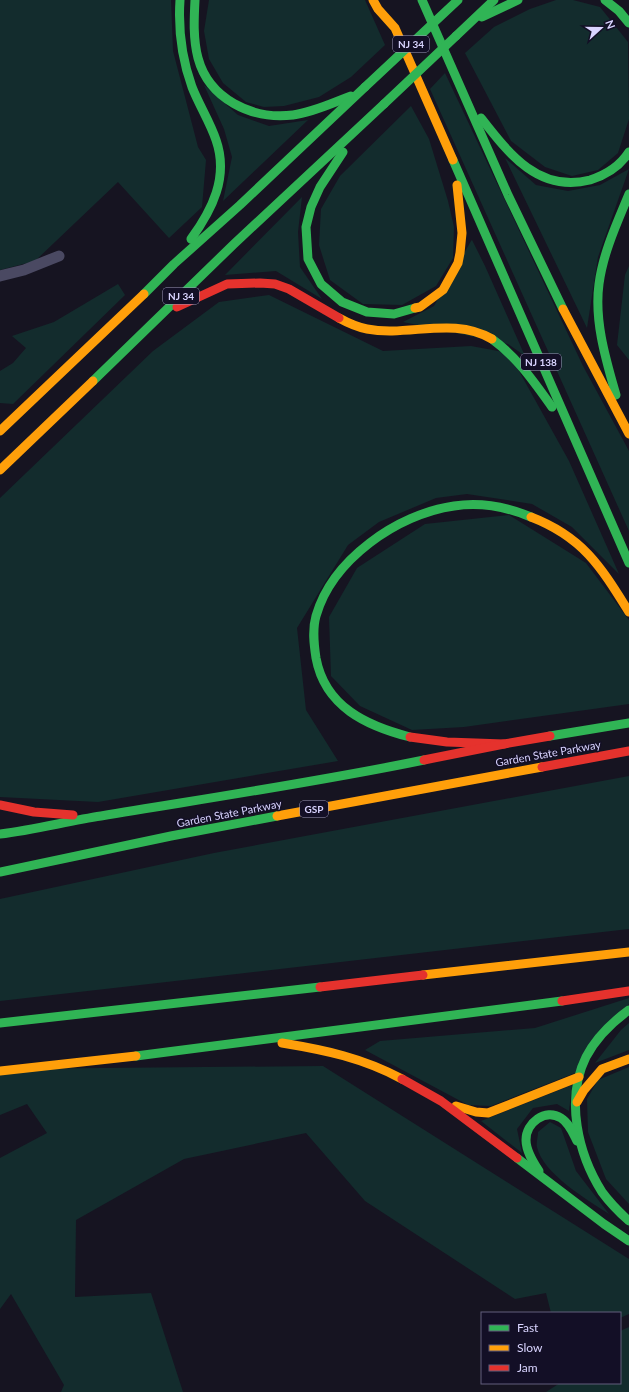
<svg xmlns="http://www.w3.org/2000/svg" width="629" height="1392" font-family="Lato,sans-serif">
	<rect width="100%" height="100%" fill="#161421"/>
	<g fill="#132c2d">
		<polygon points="0,0 171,0 173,51 198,147 206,160 202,207 169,238 118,182 35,261 0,270"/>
		<polygon points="209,0 365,0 385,45 351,77 319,97 284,106 264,107 246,102 223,83 209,59 204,31"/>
		<polygon points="556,0 573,0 600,7 628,42 629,119 618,153 598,170 572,176 545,167 511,141 465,53 494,27 530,9"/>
		<polygon points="445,73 583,366 629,451 629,531 430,89"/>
		<polygon points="204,85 238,115 269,126 308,120 223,201 232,157 224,129"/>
		<polygon points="411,106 429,139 448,201 454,227 453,258 436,286 402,305 363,304 330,280 319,245 321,209 340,176"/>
		<polygon points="505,158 536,185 568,191 600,185 629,169 598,257 587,328"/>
		<polygon points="302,197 298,232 300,267 322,299 276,271 225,275"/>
		<polygon points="472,240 485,266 525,356 508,344 403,322 434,306 471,241"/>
		<polygon points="629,266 629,360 617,345 625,275"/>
		<polygon points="118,284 125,295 13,404 0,403 0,371 13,363 26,348 12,336 54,322"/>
		<polygon points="269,295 383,351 471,346 509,353 569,461 619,574 572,527 532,504 467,494 436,498 379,522 348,545 297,628 306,710 338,761 98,802 0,797 0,498 153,351 219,302"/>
		<polygon points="509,515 586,563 629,620 629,704 464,727 412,730 360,706 331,676 329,617 357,568 425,524"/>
		<polygon points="629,776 629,929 0,1001 0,899 214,853"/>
		<polygon points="629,998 629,1004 575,1073 491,1106 468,1105 365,1050 380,1041 535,1028"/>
		<polygon points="629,1023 629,1050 595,1063 621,1030"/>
		<polygon points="323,1066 629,1259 629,1314 620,1318 620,1313 551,1313 546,1293 515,1299 365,1201 306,1133 184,1159 76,1220 75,1297 151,1293 183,1392 61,1392 64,1385 11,1294 0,1309 0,1158 47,1133 27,1104 0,1115 0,1069"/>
		<polygon points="629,1067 629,1204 606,1179 588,1132 587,1099 598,1080"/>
		<polygon points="572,1085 569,1111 557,1104 533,1108 517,1129 522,1153 481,1121"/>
		<path d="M 550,1122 L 561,1128 L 576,1171 L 609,1214 C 588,1200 543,1174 537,1147 C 536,1143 538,1137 538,1132 Z"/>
		<polygon points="629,1327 629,1392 546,1392 560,1383 620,1383 620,1331"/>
	</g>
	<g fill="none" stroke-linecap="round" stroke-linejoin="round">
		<polyline stroke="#4a4962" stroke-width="11" points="0,276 24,270 59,256"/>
		<g stroke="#30b455" stroke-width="9">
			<path d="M 180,0 C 178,30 182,59 192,87 C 199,105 210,122 216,140 C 229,177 212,210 191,239"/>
			<path d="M 195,0 C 194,19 193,39 198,58 C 209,99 252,120 293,115 C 314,112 332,103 351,96"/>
			<polyline points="422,0 508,195 563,309"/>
			<polyline points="605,0 619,11 629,23"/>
			<polyline points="482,17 518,0"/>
			<polyline points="456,36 494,0"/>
			<path d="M 481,118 C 509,154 539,193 590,180 C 606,175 620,166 629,152"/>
			<polyline points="343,152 320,187 311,207 306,227 308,259 321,284 342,302 367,312 394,314 415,308"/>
			<polyline points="453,160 629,563"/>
			<polyline points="144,294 174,264 240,205 365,87"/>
			<path d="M 492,339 C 517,357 534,382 552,407"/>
			<polyline points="93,381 234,244 384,104"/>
			<path d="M 616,395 C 606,360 594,321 599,284 C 603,253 617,223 629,194"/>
			<polyline points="550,736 629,723"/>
			<path d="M 410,737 C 367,726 325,707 316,658 C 314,645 312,630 316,616 C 332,560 397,514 454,506 C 479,502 507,507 531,517"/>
			<path d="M 0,834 C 34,830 68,821 101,816 C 209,798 317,782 424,760"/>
			<polyline points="0,872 171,836 277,816"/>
			<path d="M 629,1010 C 611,1023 596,1038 586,1057 C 565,1099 578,1154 602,1192 C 610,1203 619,1212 629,1221"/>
			<polyline points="0,1023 320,987"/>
			<polyline points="136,1056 562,1001"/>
			<polyline points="517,1158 604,1224 629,1241"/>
			<path d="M 539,1171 C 533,1162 526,1151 526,1140 C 526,1123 545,1108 561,1118 C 569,1123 573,1133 577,1141"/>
		</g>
		<g stroke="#ff9f0a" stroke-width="9">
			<polyline points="373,0 378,9 395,28 453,160"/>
			<polyline points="415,308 420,307 443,290 458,263 460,253 462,233 457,185"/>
			<polyline points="563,309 629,434"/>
			<path d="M 339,318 C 348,323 357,327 367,329 C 409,337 453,316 492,339"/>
			<polyline points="0,431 144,294"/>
			<polyline points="0,470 93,381"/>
			<path d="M 531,517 C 583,537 601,567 629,612"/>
			<polyline points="277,816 542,767"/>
			<polyline points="423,975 629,952"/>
			<path d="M 282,1043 C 325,1050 363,1058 402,1079"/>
			<polyline points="0,1071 136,1056"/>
			<polyline points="577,1102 584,1090 602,1069 629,1059"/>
			<polyline points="456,1106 476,1112 488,1113 579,1077"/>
		</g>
		<g stroke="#e5322d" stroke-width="9">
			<polyline points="177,307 227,284 260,283 275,284 289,289 339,318"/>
			<polyline points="410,737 447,742 504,744"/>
			<polyline points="424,760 504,744 550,736"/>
			<polyline points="542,767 629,751"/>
			<polyline points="0,805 34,812 73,815"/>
			<polyline points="320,987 423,975"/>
			<polyline points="562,1001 629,991"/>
			<polyline points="402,1079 441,1101 517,1158"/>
		</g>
		<g stroke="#30b455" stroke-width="9">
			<polyline points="365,87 458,0"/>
			<polyline points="384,104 456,36"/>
		</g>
	</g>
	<g text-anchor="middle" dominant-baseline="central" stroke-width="3" stroke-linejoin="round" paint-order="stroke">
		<g fill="#130f26" stroke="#9e99be" stroke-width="1">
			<rect x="393" y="36" width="36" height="16" rx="3"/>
			<rect x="163" y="288" width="36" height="16" rx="3"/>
			<rect x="521" y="354" width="40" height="16" rx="3"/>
			<rect x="300" y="801" width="28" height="16" rx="3"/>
		</g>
		<g font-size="10" font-weight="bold" fill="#d9d4ff">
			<text x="411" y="44">NJ 34</text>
			<text x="181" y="296">NJ 34</text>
			<text x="541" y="362">NJ 138</text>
			<text x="314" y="809">GSP</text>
		</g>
		<g font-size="11" fill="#d9d4ff" stroke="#130f26">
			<text transform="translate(548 753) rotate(-10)">Garden State Parkway</text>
			<text transform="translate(229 813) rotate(-11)">Garden State Parkway</text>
		</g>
	</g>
	<rect x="481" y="1312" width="140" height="72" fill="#130f26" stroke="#625e7d"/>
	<rect x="489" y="1325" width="20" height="6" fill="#30b455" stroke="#625e7d"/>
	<text x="517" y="1332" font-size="12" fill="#d9d4ff">Fast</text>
	<rect x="489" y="1345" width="20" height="6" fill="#ff9f0a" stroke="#625e7d"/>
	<text x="517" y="1352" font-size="12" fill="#d9d4ff">Slow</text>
	<rect x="489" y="1365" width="20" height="6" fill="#e5322d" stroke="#625e7d"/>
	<text x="517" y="1372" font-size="12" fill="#d9d4ff">Jam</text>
	<g transform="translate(601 28) rotate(69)" stroke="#130f26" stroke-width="3" paint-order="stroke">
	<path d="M0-3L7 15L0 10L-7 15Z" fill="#d9d4ff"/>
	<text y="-6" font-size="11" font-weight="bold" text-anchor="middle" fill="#d9d4ff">N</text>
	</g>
</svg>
